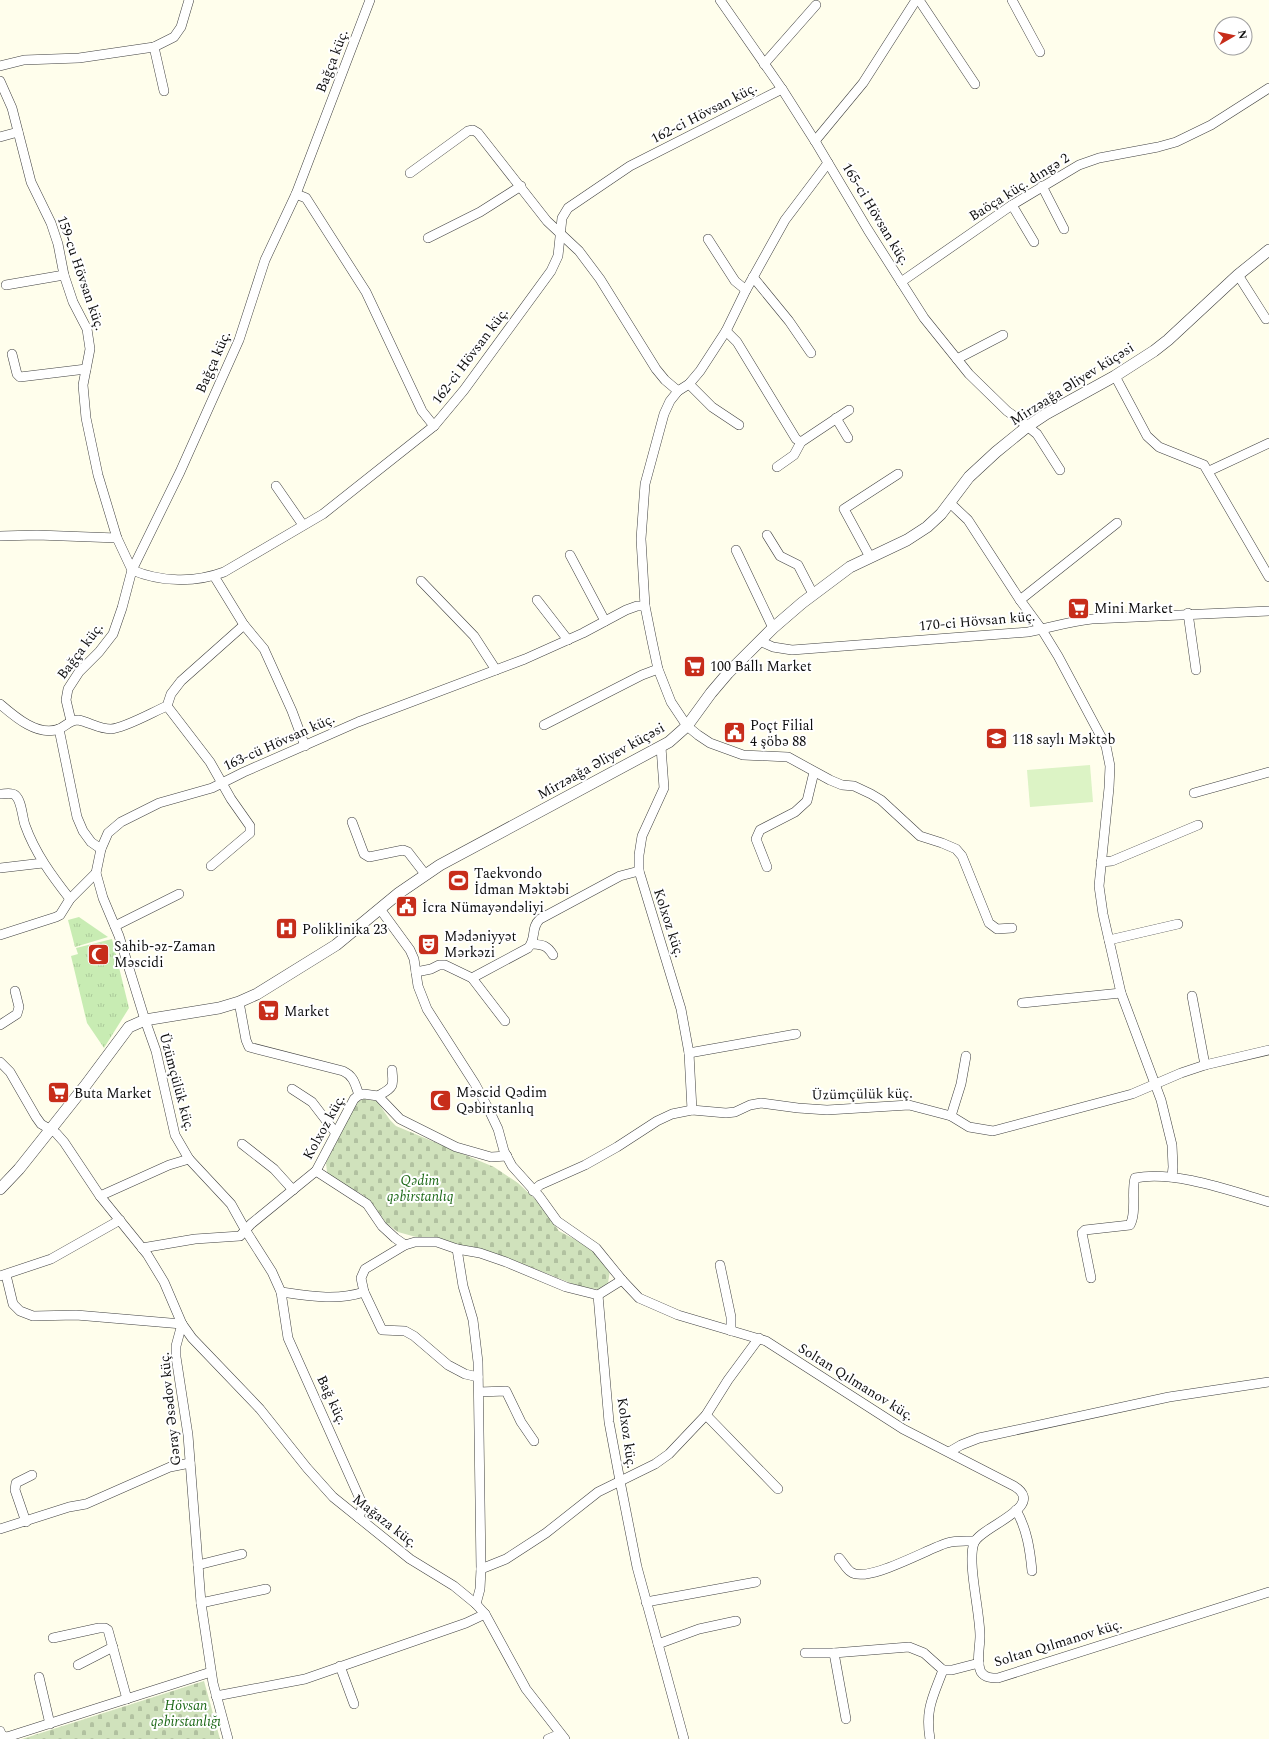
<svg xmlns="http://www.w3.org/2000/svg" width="1269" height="1739" font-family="Spectral,serif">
	<defs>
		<pattern id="grass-tufts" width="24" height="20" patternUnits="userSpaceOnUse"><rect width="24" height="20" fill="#c8ecb3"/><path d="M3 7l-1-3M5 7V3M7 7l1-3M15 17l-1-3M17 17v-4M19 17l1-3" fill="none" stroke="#abc999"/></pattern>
		<pattern id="cemetery-stones" width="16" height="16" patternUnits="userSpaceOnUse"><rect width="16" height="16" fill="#d0e2bc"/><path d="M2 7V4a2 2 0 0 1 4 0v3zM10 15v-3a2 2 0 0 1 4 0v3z" fill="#b1c1a0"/></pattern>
	</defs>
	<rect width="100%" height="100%" fill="#fffeec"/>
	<g fill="url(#grass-tufts)">
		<polygon points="79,917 108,937 75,947 68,920"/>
		<polygon points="112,939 129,1008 104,1048 87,1023 71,956 78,954 76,948"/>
	</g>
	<g fill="url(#cemetery-stones)">
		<polygon points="364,1099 377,1101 390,1120 396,1126 494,1167 518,1183 536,1200 559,1231 595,1250 610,1270 608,1283 599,1289 583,1288 508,1258 435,1238 416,1237 398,1232 386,1223 372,1203 363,1195 331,1177 327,1172 326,1163 353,1109 359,1101"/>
		<polygon points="204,1681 220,1739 22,1739"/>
	</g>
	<polygon fill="#dcf3c5" points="1090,765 1093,802 1030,807 1027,770"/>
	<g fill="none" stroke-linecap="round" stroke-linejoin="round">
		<defs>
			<g id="minor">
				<polyline points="720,0 782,89 815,141 868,230 924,318 969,374 1007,411 1021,421 1037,434 1060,470"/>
				<polyline points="919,0 975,84"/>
				<polyline points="1012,0 1040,52"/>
				<polyline points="154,47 164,91"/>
				<polyline points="764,64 816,5"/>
				<polyline points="0,66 24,60 79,58 154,47 174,37 181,27 189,0"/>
				<path d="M 0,81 L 12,108 L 31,182 L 51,223 L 58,244 L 64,275 L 73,302 L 87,329 L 90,349 L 83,385 L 86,418 L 98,475 L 117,538 L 132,570 C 160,582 195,583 224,572 L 323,514 L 434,426 L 464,390 L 551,271 L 558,256 L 562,218 L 568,208 L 630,166 L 782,89"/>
				<polyline points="0,137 18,132"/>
				<polyline points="815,141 863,83 916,0"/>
				<polyline points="828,163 785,220 746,290 726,331 700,371 689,384 678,391 670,401 664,414 645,484 641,539 645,606 652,641 658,669 671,702 687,726 698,735 710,743 743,755 788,757 830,780 842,785 854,786 871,794 881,800 920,836 942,843 956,849 962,856 989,923 997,929 1012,928"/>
				<polyline points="410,173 468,131 473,130 478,133 547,221 579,251 600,279 656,369 665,380 678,391"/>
				<polyline points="1042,186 1064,229"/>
				<polyline points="296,194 306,198 366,292 422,411 434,426"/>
				<polyline points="1012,205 1034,242"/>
				<polyline points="428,238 480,212 521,186"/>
				<polyline points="708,239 735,281 746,290"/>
				<polyline points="1238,275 1266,319"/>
				<polyline points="753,277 789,321 811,353"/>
				<polyline points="901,282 1012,205 1079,165 1099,158 1158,147 1176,142 1211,125 1269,88"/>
				<polyline points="6,285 64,275"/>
				<polyline points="726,331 737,342 796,439 801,442 849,410"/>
				<polyline points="12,354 17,374 20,377 86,369"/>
				<polyline points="957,359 1003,335"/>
				<polyline points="1115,376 1147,436 1159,447 1204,465 1269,577"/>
				<polyline points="689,384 712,407 739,425"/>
				<polyline points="836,418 848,438"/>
				<polyline points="777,467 794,455 801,442"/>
				<polyline points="1209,471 1269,443"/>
				<polyline points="276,486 303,525"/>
				<polyline points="950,503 968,520 1020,600 1042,630 1058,656 1106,746 1110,766 1109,788 1099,886 1103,914 1121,993 1161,1100 1172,1145 1173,1167 1172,1177"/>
				<polyline points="767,535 780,556 798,565 813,594"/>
				<polyline points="0,536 37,535 117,538"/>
				<polyline points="736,550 773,628"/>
				<polyline points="570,555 605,621"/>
				<polyline points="870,557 844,509 898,474"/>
				<polyline points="214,576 244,625 264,649 292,711 305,746"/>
				<polyline points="421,581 474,636 496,670"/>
				<polyline points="537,600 568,640"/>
				<polyline points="1020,600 1117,523"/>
				<path d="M 645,606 L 637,606 L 626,610 L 583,633 L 525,659 L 358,722 L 244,772 L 212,788 L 159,803 L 121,822 L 108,833 L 101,849 L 96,873 L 103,898 L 119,936 L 145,1020 L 156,1051 L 175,1135 L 189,1159 L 231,1204 L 246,1231 L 272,1272 L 281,1292 C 309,1296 337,1301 364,1292 L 361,1278 L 365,1269 L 405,1245 L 415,1242 L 437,1242 L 457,1249 L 480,1253 L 506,1262 L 566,1287 L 598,1295 L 609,1422 L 620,1481 L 637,1567 L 684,1739"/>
				<polyline points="1188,613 1196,670"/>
				<path d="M 760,641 L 773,647 L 792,650 L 1028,632 C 1050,628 1070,621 1092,619 L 1269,611"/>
				<path d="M 0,704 C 15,717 38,737 59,729 C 66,726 70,720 78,720 C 89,722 99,729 111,729 C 125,728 153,712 167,706 L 171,694 L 181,681 L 244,625"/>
				<polyline points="167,706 210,762 231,799 250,826 250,833 211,866"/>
				<polyline points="71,721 66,700 68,689 79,672 99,652 113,634 122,608 132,570 180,472 239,340 265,260 296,194 370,0"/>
				<polyline points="544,725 642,675 658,669"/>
				<polyline points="59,729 77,817 83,831 91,842 101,849"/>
				<polyline points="661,747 664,788 642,836 639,855 639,871 681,1009 689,1053 692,1110"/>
				<polyline points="1194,793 1269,772"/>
				<path d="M 0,794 C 5,794 11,792 15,795 C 22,801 22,817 25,825 C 35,853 52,876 70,899"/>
				<polyline points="352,822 364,854 369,857 403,850 408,852 425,874"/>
				<polyline points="1101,862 1112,861 1198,825"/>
				<polyline points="767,867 756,839 760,830 795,812 807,801 814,772"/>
				<polyline points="0,868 43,863"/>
				<path d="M 380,909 L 410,950 L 414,959 L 418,986 L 427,1009 L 475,1084 L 489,1110 L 498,1129 L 504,1151 L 512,1166 L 539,1196 L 557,1221 L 596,1248 L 622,1280 L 639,1298 L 678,1315 L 766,1341 L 903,1429 L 1014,1486 C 1048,1507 981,1526 974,1543 C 967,1562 980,1612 980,1636 C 980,1647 976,1662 981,1672 C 985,1678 992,1678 998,1678 L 1269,1592"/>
				<polyline points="115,926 179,894"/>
				<polyline points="0,935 56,917 60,915 70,899 96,873"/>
				<polyline points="1109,940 1178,924"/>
				<path d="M 532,944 C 543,945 547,945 553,955"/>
				<path d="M 416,972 L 431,969 L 439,965 L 445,965 L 472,978 L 528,948 C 537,939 530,928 540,919 L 620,876 L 639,871"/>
				<polyline points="472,978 505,1021"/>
				<polyline points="1192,996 1205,1065"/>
				<path d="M 239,1002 L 246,1040 L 249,1047 L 343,1071 C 354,1076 355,1084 359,1095"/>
				<polyline points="1022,1003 1121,993"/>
				<polyline points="0,1025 17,1014 19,1007 15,991"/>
				<polyline points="689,1053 796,1034"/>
				<polyline points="0,1062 10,1072 36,1117 41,1124 56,1133 64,1142 100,1196 147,1254 164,1282 182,1324 192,1338 260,1409 307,1468 333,1497 410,1559 454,1586 476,1604 485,1614 526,1689 565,1739"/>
				<polyline points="292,1089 312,1102 335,1132"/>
				<path d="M 378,1096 C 393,1087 394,1088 392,1070"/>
				<polyline points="951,1116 961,1084 966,1056"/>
				<polyline points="242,1144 274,1169 293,1190"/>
				<polyline points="316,1171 367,1204 382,1226 395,1238 405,1245"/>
				<polyline points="533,1191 540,1185 585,1165 617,1147 657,1121 672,1114 692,1110 726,1113 735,1112 750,1105 761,1103 798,1108 827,1110 909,1105 951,1116 969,1127 993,1131 1132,1094 1181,1073 1205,1065 1269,1050"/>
				<polyline points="100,1196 169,1165 189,1159"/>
				<polyline points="142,1248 195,1239 240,1236 251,1224 316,1171 354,1099 359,1095 364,1094 378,1096 400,1119 456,1147 491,1157 507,1156"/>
				<polyline points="457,1249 463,1286 473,1320 478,1362 481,1569 480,1589 476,1604"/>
				<polyline points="720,1265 731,1317 731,1331"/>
				<polyline points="6,1275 13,1304 20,1311 33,1316 76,1315 182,1324"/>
				<polyline points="0,1276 51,1259 120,1220"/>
				<path d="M 1091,1278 L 1082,1233 L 1085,1230 L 1130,1225 C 1137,1212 1131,1192 1135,1178 C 1174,1170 1231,1191 1269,1202"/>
				<polyline points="281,1292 288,1338 360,1499 362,1508 359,1518"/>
				<polyline points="364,1292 382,1330 405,1331 414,1336 448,1365 465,1374 478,1377"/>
				<polyline points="598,1295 622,1280"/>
				<polyline points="182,1324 176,1346 176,1357 188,1435 201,1603 213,1683 228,1739"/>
				<polyline points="479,1392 506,1391 521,1422 534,1441"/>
				<polyline points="706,1415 778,1489"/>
				<polyline points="949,1452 961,1445 979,1438 1169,1397 1269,1382"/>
				<path d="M 1016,1510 C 1027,1529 1030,1550 1032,1571"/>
				<polyline points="26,1522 15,1490 16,1483 32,1475"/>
				<polyline points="0,1529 69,1507 86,1504 170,1467 190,1463"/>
				<path d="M 839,1558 C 843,1562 846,1569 851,1572 C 867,1584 929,1548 947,1543 C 956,1540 966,1541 975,1541"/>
				<polyline points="198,1565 242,1554"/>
				<polyline points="481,1569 506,1559 546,1533 598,1492 655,1464 669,1454 706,1415 728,1380 759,1338"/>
				<polyline points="646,1602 756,1582"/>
				<polyline points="201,1603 266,1589"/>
				<polyline points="53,1638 99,1628 105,1628 108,1630 127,1699"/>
				<polyline points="658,1644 699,1629 736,1621"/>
				<polyline points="805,1653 834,1653 909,1647 924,1653 943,1670"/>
				<polyline points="834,1653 846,1719"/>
				<polyline points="78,1665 113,1647"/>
				<polyline points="340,1666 354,1704"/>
				<polyline points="39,1677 50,1724"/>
				<polyline points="216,1696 305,1679 466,1623 485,1614"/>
				<polyline points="0,1731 2,1736 7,1737 211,1672"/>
				<polyline points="548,1739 560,1734"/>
				<path d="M 930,1739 C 925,1709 933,1697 943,1670 L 952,1670 L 979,1663"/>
			</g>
			<polyline id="tertiary" points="0,1189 19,1169 85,1086 129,1027 145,1020 219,1008 239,1002 257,994 336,945 399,893 440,865 669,742 687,726 711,693 728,673 773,628 802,603 850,567 907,540 927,527 941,514 969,477 996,452 1028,426 1046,414 1115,376 1154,351 1168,340 1238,275 1269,250"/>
		</defs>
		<use href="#minor" stroke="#404040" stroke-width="10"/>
		<use href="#tertiary" stroke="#404040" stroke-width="12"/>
		<use href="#minor" stroke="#fff" stroke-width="9"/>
		<use href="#tertiary" stroke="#fff" stroke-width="11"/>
	</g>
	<defs>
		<symbol id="supermarket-square" viewBox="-11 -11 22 22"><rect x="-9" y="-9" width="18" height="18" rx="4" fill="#c72d1a" stroke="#fff"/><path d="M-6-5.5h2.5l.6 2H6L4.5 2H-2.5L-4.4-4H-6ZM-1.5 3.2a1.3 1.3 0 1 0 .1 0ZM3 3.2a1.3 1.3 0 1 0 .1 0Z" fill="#fff"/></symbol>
		<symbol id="civic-square" viewBox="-11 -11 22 22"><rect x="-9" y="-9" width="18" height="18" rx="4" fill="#c72d1a" stroke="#fff"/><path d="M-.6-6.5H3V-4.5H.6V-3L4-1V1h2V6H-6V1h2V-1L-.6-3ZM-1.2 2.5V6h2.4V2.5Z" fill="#fff"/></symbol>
		<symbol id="school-square" viewBox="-11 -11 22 22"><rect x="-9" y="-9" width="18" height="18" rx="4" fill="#c72d1a" stroke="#fff"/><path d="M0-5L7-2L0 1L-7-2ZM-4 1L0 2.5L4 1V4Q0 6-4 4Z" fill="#fff"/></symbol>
		<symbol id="stadium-square" viewBox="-11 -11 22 22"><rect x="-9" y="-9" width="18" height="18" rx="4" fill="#c72d1a" stroke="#fff"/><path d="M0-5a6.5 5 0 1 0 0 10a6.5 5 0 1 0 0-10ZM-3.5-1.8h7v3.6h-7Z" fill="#fff"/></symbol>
		<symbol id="hospital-square" viewBox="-11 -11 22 22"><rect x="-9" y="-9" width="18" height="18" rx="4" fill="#c72d1a" stroke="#fff"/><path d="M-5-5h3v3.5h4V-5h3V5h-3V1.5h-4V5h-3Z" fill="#fff"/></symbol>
		<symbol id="theatre-square" viewBox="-11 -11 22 22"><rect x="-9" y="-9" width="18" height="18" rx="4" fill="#c72d1a" stroke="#fff"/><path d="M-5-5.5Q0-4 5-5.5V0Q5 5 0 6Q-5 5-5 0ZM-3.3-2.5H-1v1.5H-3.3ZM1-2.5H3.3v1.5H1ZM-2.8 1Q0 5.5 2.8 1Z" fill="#fff"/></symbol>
		<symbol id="mosque-square" viewBox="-11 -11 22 22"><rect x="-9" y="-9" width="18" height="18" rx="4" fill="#c72d1a" stroke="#fff"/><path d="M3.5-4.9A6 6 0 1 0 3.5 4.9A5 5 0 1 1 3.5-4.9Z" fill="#fff"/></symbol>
	</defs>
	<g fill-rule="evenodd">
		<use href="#supermarket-square" x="1066" y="596" width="25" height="25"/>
		<use href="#supermarket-square" x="682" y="654" width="25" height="25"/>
		<use href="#civic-square" x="722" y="720" width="25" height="25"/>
		<use href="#school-square" x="984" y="726" width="25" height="25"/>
		<use href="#stadium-square" x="446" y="868" width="25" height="25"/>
		<use href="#civic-square" x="394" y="894" width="25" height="25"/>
		<use href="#hospital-square" x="274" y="916" width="25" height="25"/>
		<use href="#theatre-square" x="416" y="932" width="25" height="25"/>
		<use href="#mosque-square" x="86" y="942" width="25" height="25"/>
		<use href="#supermarket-square" x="256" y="998" width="25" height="25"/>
		<use href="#supermarket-square" x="46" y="1080" width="25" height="25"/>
		<use href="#mosque-square" x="428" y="1088" width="25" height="25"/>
	</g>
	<g text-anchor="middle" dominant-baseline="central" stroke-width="4" stroke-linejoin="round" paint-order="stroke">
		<g font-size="14" fill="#0d0d0d" stroke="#fff">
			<text transform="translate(332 61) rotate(-69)">Bağça küç.</text>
			<text transform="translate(704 113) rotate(-27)">162-ci Hövsan küç.</text>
			<text transform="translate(1019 187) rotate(-32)">Baöça küç. dıngə 2</text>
			<text transform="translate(876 214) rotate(59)">165-ci Hövsan küç.</text>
			<text transform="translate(81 273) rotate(71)">159-cu Hövsan küç.</text>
			<text transform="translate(470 356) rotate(-53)">162-ci Hövsan küç.</text>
			<text transform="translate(213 362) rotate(-66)">Bağça küç.</text>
			<text transform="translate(1072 384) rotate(-32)">Mirzəağa Əliyev küçəsi</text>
			<text transform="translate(977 621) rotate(-5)">170-ci Hövsan küç.</text>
			<text transform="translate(80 651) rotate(-53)">Bağça küç.</text>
			<text transform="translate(279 742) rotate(-24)">163-cü Hövsan küç.</text>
			<text transform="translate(601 761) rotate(-29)">Mirzəağa Əliyev küçəsi</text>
			<text transform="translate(669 923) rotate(72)">Kolxoz küç.</text>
			<text transform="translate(177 1082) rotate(75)">Üzümçülük küç.</text>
			<text transform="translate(862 1094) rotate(-1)">Üzümçülük küç.</text>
			<text transform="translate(324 1127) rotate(-61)">Kolxoz küç.</text>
			<text transform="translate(856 1382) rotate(32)">Soltan Qılmanov küç.</text>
			<text transform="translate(332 1400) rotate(65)">Bağ küç.</text>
			<text transform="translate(170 1409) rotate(-96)">Gəray Əsədov küç.</text>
			<text transform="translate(627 1433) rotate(82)">Kolxoz küç.</text>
			<text transform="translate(385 1521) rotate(38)">Mağaza küç.</text>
			<text transform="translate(1058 1643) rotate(-17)">Soltan Qılmanov küç.</text>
		</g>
		<g font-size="14" fill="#0d0d0d" stroke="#fff" text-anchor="start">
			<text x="1094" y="608">Mini Market</text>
			<text x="710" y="666">100 Ballı Market</text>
			<text x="750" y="725">Poçt Filial<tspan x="750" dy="16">4 şöbə 88</tspan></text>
			<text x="1012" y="739">118 saylı Məktəb</text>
			<text x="474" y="873">Taekvondo<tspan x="474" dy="16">İdman Məktəbi</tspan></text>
			<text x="422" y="907">İcra Nümayəndəliyi</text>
			<text x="302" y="929">Poliklinika 23</text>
			<text x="444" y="936">Mədəniyyət<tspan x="444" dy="16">Mərkəzi</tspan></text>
			<text x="114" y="946">Sahib-əz-Zaman<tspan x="114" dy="16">Məscidi</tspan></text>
			<text x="284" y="1011">Market</text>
			<text x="456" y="1092">Məscid Qədim<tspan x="456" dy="16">Qəbirstanlıq</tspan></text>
			<text x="74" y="1093">Buta Market</text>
		</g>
		<g font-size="14" font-style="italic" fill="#1d6918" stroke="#fff">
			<text x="420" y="1180">Qədim<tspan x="420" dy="16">qəbirstanlıq</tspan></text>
			<text x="186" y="1705">Hövsan<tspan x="186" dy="16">qəbirstanlığı</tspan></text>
		</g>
	</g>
	<g transform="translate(1233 36) rotate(81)"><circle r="19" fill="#ffffff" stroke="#9e9e9e"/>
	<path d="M0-3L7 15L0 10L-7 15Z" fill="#c72d1a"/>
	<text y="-6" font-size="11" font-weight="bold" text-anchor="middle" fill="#0d0d0d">N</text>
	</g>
</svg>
